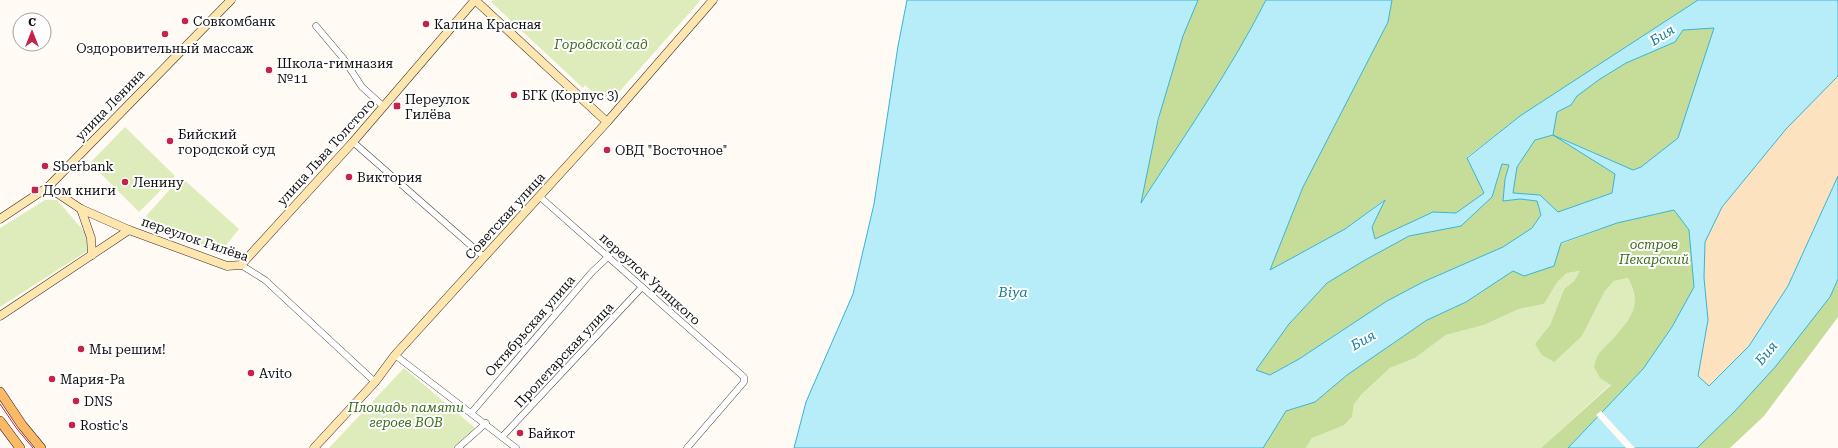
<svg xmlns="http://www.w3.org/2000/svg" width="1838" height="448" font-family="'Roboto Serif',serif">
	<rect width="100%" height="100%" fill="#fffaf3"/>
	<g fill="#deecbb">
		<polygon points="493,0 699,0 700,1 612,100 594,94 585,85 583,88 491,2"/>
		<polygon points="125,127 175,176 139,212 90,163"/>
		<polygon points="181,177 239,229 221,252 168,237 146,216"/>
		<polygon points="45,200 57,200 88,236 90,244 87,251 0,307 0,228"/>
		<path d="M 1580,271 L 1574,281 L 1564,289 L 1550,325 L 1536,344 L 1582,336 L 1605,291 L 1614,281 L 1628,278 C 1646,313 1621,331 1599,354 L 1600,378 L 1611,384 L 1541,448 L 1306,448 L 1312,438 L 1352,417 L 1354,404 L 1362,394 L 1390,368 L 1415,358 L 1446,335 L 1484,325 L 1519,309 L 1544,304 L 1558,281 L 1567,273 Z"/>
		<polygon points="404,368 475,428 453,448 329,448"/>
	</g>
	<g fill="#c5dd99">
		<path d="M 1198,0 L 1266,0 C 1230,71 1184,137 1140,204 C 1155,136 1168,64 1198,0 Z"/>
		<polygon points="1392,0 1698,0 1520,116 1467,157 1484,193 1456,213 1433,212 1375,239 1372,227 1384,200 1345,229 1270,270 1303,187 1388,22"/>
		<polygon points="1714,28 1678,138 1641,167 1633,170 1556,136 1615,174 1612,193 1558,212 1540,195 1513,193 1517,167 1535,140 1553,135 1557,112 1571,105 1577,96 1600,79 1626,63 1675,42 1683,30"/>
		<polygon points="1502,164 1509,165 1505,179 1503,201 1520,199 1537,201 1541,215 1532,228 1503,247 1423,282 1387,301 1299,359 1270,375 1256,370 1289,324 1327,283 1365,260 1409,236 1461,226 1492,197"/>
		<path d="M 1674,210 L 1689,230 L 1694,287 L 1672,327 L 1643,369 L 1568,448 L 1541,448 L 1611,385 L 1600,378 L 1594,367 C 1595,363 1596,359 1598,355 C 1601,350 1607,345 1611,341 C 1630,320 1643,306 1628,278 L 1614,281 L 1605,291 L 1582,336 L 1554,362 L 1542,355 L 1535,344 L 1550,325 L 1564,289 L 1574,281 L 1580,271 L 1567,273 L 1558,281 L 1544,304 L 1519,309 L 1484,325 L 1446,335 L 1415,358 L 1390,368 L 1362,394 L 1354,404 L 1352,417 L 1344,425 L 1312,438 L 1306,448 L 1263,448 L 1286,411 L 1315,402 L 1347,375 L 1427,320 L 1466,302 L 1513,271 L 1561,244 L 1617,223 Z"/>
		<path d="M 1838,279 L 1838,317 L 1764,416 L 1730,448 L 1697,448 C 1734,411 1770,374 1802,332 C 1816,315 1829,299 1838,279 Z"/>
	</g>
	<polygon fill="#fce2be" points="1838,76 1838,176 1788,286 1749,346 1708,386 1698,376 1708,320 1704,278 1705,242 1722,207 1786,129"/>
	<path fill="#b6edf8" stroke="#3ab3d2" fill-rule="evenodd" d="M 907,0 L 1198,0 L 1183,36 L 1158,120 L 1141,203 C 1184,136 1230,71 1266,0 L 1392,0 L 1388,22 L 1303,187 L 1270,270 L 1345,229 L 1385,200 L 1372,227 L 1375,239 L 1433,212 L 1456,213 L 1484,193 L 1467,158 L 1520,116 L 1698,0 L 1838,0 L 1838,76 L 1786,129 L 1722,207 L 1705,242 L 1704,278 L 1708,320 L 1698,376 L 1709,386 L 1749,346 L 1788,286 L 1838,176 L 1838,279 L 1830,297 L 1776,366 L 1735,411 L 1697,448 L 1568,448 L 1643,369 L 1672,327 L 1694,287 L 1689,230 L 1674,210 L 1617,223 L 1561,243 L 1554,266 L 1524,276 L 1513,271 L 1466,302 L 1427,320 L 1347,375 L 1315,402 L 1286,411 L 1263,448 L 794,448 L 806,402 L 853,294 L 874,204 L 898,46 ZM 1714,28 L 1678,138 L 1641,167 L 1633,170 L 1553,135 L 1557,112 L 1571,105 L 1577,96 L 1600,79 L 1626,63 L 1675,42 L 1683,30 ZM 1553,135 L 1615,174 L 1612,193 L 1558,212 L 1540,195 L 1513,193 L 1517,167 L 1535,140 ZM 1502,164 L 1509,165 L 1505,179 L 1503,201 L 1520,199 L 1537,201 L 1541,215 L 1532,228 L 1503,247 L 1423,282 L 1387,301 L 1299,359 L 1270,375 L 1256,370 L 1289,324 L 1327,283 L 1365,260 L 1409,236 L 1461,226 L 1492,197 Z"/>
	<polygon fill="#fffaf3" points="1601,411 1635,448 1626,448 1596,415"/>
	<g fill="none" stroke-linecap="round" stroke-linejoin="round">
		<defs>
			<g id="street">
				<polyline points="316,26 343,58 362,87 383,106"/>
				<polyline points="353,142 484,257"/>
				<polyline points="539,196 744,377 744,382 687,448"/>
				<polyline points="241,265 265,280 375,382"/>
				<polyline points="395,355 516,448"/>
				<polyline points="472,412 592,272 608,257"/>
				<polyline points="502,437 642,287"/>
				<polyline points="458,448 486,423"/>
			</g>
			<g id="secondary">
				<polyline points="475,0 607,122"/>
				<polyline points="48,187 81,209 129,230 227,266 241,265 353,142 475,0"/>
				<polyline points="81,209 91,238 92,255"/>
				<polyline points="0,219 48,187 231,0"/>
				<polyline points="0,316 129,230"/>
				<polyline points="314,448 375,382 395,355 607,122 713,0"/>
			</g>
			<g id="primary">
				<polyline points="0,392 22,425 41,448"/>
				<polyline points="0,421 20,448"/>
			</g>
		</defs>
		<use href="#street" stroke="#434343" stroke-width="7"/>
		<use href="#secondary" stroke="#323232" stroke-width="9"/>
		<use href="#primary" stroke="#212121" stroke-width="10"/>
		<use href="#street" stroke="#fff" stroke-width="6"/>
		<use href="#secondary" stroke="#ffe6ae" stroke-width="8"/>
		<use href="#primary" stroke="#fdba66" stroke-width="9"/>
		<polyline stroke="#c7224a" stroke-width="1" points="0,404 17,429 33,448"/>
	</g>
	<g fill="#c7224a" stroke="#fff" stroke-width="1.5">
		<circle cx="185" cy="21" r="4"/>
		<circle cx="426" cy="24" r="4"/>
		<circle cx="165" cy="34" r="4"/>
		<circle cx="269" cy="70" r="4"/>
		<circle cx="514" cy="95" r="4"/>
		<rect x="393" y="102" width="8" height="8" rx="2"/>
		<circle cx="170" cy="141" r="4"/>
		<circle cx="607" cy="150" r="4"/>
		<circle cx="45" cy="166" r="4"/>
		<circle cx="349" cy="177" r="4"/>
		<circle cx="125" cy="182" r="4"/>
		<rect x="31" y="186" width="8" height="8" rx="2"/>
		<circle cx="81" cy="349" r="4"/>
		<circle cx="251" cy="373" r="4"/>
		<circle cx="52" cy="379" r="4"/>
		<circle cx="76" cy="401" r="4"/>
		<circle cx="72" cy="425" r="4"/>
		<circle cx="520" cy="433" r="4"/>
	</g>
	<g text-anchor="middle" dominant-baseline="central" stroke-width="4" stroke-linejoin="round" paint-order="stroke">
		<g font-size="13" fill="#101010" stroke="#fff" text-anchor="start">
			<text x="193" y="21">Совкомбанк</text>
			<text x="434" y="24">Калина Красная</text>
			<text x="165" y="48" text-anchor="middle">Оздоровительный массаж</text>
			<text x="277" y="63">Школа-гимназия<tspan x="277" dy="15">№11</tspan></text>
			<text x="522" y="95">БГК (Корпус 3)</text>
			<text x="405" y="99">Переулок<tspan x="405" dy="15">Гилёва</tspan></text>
			<text x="178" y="134">Бийский<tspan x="178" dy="15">городской суд</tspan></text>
			<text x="615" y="150">ОВД "Восточное"</text>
			<text x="53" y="166">Sberbank</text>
			<text x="357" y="177">Виктория</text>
			<text x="133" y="182">Ленину</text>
			<text x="43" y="190">Дом книги</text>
			<text x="89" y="349">Мы решим!</text>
			<text x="259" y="373">Avito</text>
			<text x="60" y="379">Мария-Ра</text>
			<text x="84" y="401">DNS</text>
			<text x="80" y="425">Rostic's</text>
			<text x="528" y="433">Байкот</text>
		</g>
		<g font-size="13" font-style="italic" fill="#3d6c1d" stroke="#fff">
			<text x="601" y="44">Городской сад</text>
			<text x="1654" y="244">остров<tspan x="1654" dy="15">Пекарский</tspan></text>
			<text x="406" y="407">Площадь памяти<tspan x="406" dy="15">героев ВОВ</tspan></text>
		</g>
		<g font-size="13" fill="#101010" stroke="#fff">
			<text transform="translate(110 105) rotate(-46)">улица Ленина</text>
			<text transform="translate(326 152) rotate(-48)">улица Льва Толстого</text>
			<text transform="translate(505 216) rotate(-48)">Советская улица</text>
			<text transform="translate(195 239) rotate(19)">переулок Гилёва</text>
			<text transform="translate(650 279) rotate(42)">переулок Урицкого</text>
			<text transform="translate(530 326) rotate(-49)">Октябрьская улица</text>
			<text transform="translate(564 355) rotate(-47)">Пролетарская улица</text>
		</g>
		<g font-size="14" font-style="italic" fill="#137ea0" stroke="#fff">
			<text transform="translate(1662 35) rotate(-33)">Бия</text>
			<text x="1013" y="292">Biya</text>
			<text transform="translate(1363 340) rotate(-29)">Бия</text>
			<text transform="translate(1766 353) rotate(-51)">Бия</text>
		</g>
	</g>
	<g transform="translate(32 32)"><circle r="19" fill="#ffffff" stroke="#9f9f9f"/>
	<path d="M0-3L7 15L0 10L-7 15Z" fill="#c7224a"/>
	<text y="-6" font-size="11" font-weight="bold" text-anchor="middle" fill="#101010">С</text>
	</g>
</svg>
